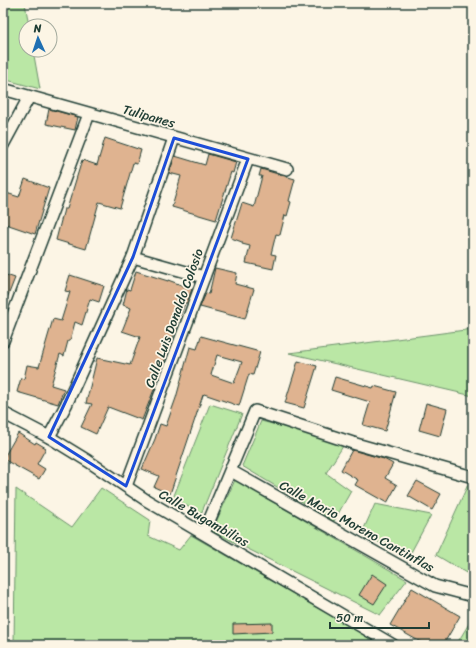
<svg xmlns="http://www.w3.org/2000/svg" width="476" height="648" font-family="Sriracha,sans-serif">
	<rect width="100%" height="100%" fill="#fcf5e5"/>
	<filter id="ink" filterUnits="userSpaceOnUse"><feTurbulence type="fractalNoise" baseFrequency=".025" numOctaves="2"/><feDisplacementMap in="SourceGraphic" scale="8" xChannelSelector="R" yChannelSelector="G"/><feConvolveMatrix kernelMatrix="1 2 1 2 8 2 1 2 1" color-interpolation-filters="sRGB"/></filter>
	<g filter="url(#ink)">
		<g fill="#bae7a5" stroke="#6c926c">
			<polygon points="3,3 25,3 29,26 26,26 26,50 33,50 40,89 3,79"/>
			<polygon points="473,329 473,396 289,353"/>
			<polygon points="210,404 242,414 201,514 173,498"/>
			<polygon points="261,421 345,443 326,473 351,491 334,521 242,466"/>
			<polygon points="235,480 407,580 380,615 212,531"/>
			<polygon points="470,480 473,481 473,577 436,555"/>
			<polygon points="101,488 150,520 148,536 179,550 191,535 382,645 14,645 16,489 72,527"/>
			<polygon points="375,504 431,515 408,558 362,533"/>
			<polygon points="473,617 473,645 456,645"/>
		</g>
		<g fill="#dfb390" stroke="#1f3d34" fill-rule="evenodd">
			<polygon points="49,109 78,117 75,130 46,124"/>
			<polygon points="105,138 141,150 137,164 133,163 120,208 99,202 86,249 56,240 64,209 67,209 82,160 97,165"/>
			<polygon points="208,154 236,162 233,173 231,172 216,220 172,207 181,176 169,173 175,156 205,165"/>
			<polygon points="261,169 295,179 289,201 291,202 287,216 285,215 280,235 276,234 271,254 276,255 273,269 246,263 250,246 242,244 242,242 231,238 242,203 254,207 262,176 259,176"/>
			<polygon points="25,179 49,188 35,234 3,223 3,192 19,197"/>
			<polygon points="215,268 237,273 235,284 254,289 245,319 200,307 206,293 209,294"/>
			<polygon points="136,271 168,281 168,280 192,289 187,303 185,303 157,382 142,420 108,407 96,434 81,427 92,404 86,403 97,358 130,365 140,337 122,331 131,308 123,305 127,289 130,290"/>
			<polygon points="3,274 15,278 4,306 3,306"/>
			<polygon points="70,275 104,286 99,302 90,299 82,325 75,322 70,341 68,341 64,356 60,354 51,385 64,389 58,404 17,392 21,378 24,379 27,365 39,367 53,319 61,321 70,292 65,291"/>
			<path d="M 201,336 L 260,352 L 253,375 L 249,374 L 239,406 L 204,394 L 203,395 L 170,494 L 154,487 L 159,476 L 142,469 L 155,439 L 160,424 L 166,426 L 176,398 L 190,347 L 197,349 ZM 217,355 L 242,362 L 234,383 L 211,375 Z"/>
			<polygon points="298,361 317,366 304,408 285,403"/>
			<polygon points="335,377 373,388 374,386 396,392 385,431 363,425 370,402 331,390"/>
			<polygon points="426,403 447,409 440,436 419,430"/>
			<polygon points="18,433 35,444 36,442 46,448 37,464 45,469 39,479 3,459"/>
			<polygon points="352,450 384,459 393,464 385,478 397,485 387,503 355,485 358,480 341,470"/>
			<polygon points="417,481 441,494 432,510 408,496"/>
			<polygon points="372,574 387,584 374,604 359,595"/>
			<polygon points="412,588 460,616 443,645 426,645 390,625"/>
			<polygon points="272,623 272,632 233,634 233,624"/>
		</g>
		<g fill="none" stroke-linecap="round" stroke-linejoin="round">
			<defs>
				<g id="street">
					<polyline points="3,89 287,169"/>
					<polyline points="3,145 29,97"/>
					<polyline points="133,257 204,277"/>
					<polyline points="3,341 89,114"/>
					<polyline points="3,413 49,437 88,461 146,500 393,645"/>
					<polyline points="49,437 66,405 133,257 174,138"/>
					<polyline points="231,471 435,586 473,596"/>
					<polyline points="126,486 248,159"/>
					<polyline points="204,533 255,411 356,444 473,477"/>
				</g>
			</defs>
			<use href="#street" stroke="#1f3d34" stroke-width="14"/>
			<use href="#street" stroke="#fcf5e5" stroke-width="11"/>
		</g>
	</g>
	<path fill="none" stroke="#1d4ed8" stroke-width="3" stroke-linejoin="round" d="M 174,138 L 248,159 L 126,486 L 49,437 L 133,257 Z"/>
	<g text-anchor="middle" dominant-baseline="central" stroke-width="3.5" stroke-linejoin="round" paint-order="stroke">
		<g font-size="13" fill="#1f3d34" stroke="#fcf5e5">
			<text transform="translate(149 116) rotate(16)">Tulipanes</text>
			<text transform="translate(174 318) rotate(-70)">Calle Luis Donaldo Colosio</text>
			<text transform="translate(204 518) rotate(30)">Calle Bugambilias</text>
			<text transform="translate(357 526) rotate(29)">Calle Mario Moreno Cantinflas</text>
		</g>
	</g>
	<rect width="476" height="648" fill="none" stroke="#fcf5e5" stroke-width="16"/>
	<rect x="8" y="8" width="460" height="632" fill="none" stroke="#1f3d34" stroke-width="1.5" filter="url(#ink)"/>
	<g transform="translate(38 38) rotate(357)"><circle r="19" fill="#fcf5e5" stroke="#a4ab9e"/>
	<path d="M0-3L7 15L0 10L-7 15Z" fill="#1f6fb2"/>
	<text y="-6" font-size="11" font-weight="bold" text-anchor="middle" fill="#1f3d34">N</text>
	</g>
	<path d="M330 622v6h99v-6" fill="none" stroke="#1f3d34" stroke-width="2"/>
	<text x="336" y="622" font-size="12" fill="#1f3d34" stroke="#fcf5e5" stroke-width="3" paint-order="stroke">50 m</text>
</svg>
